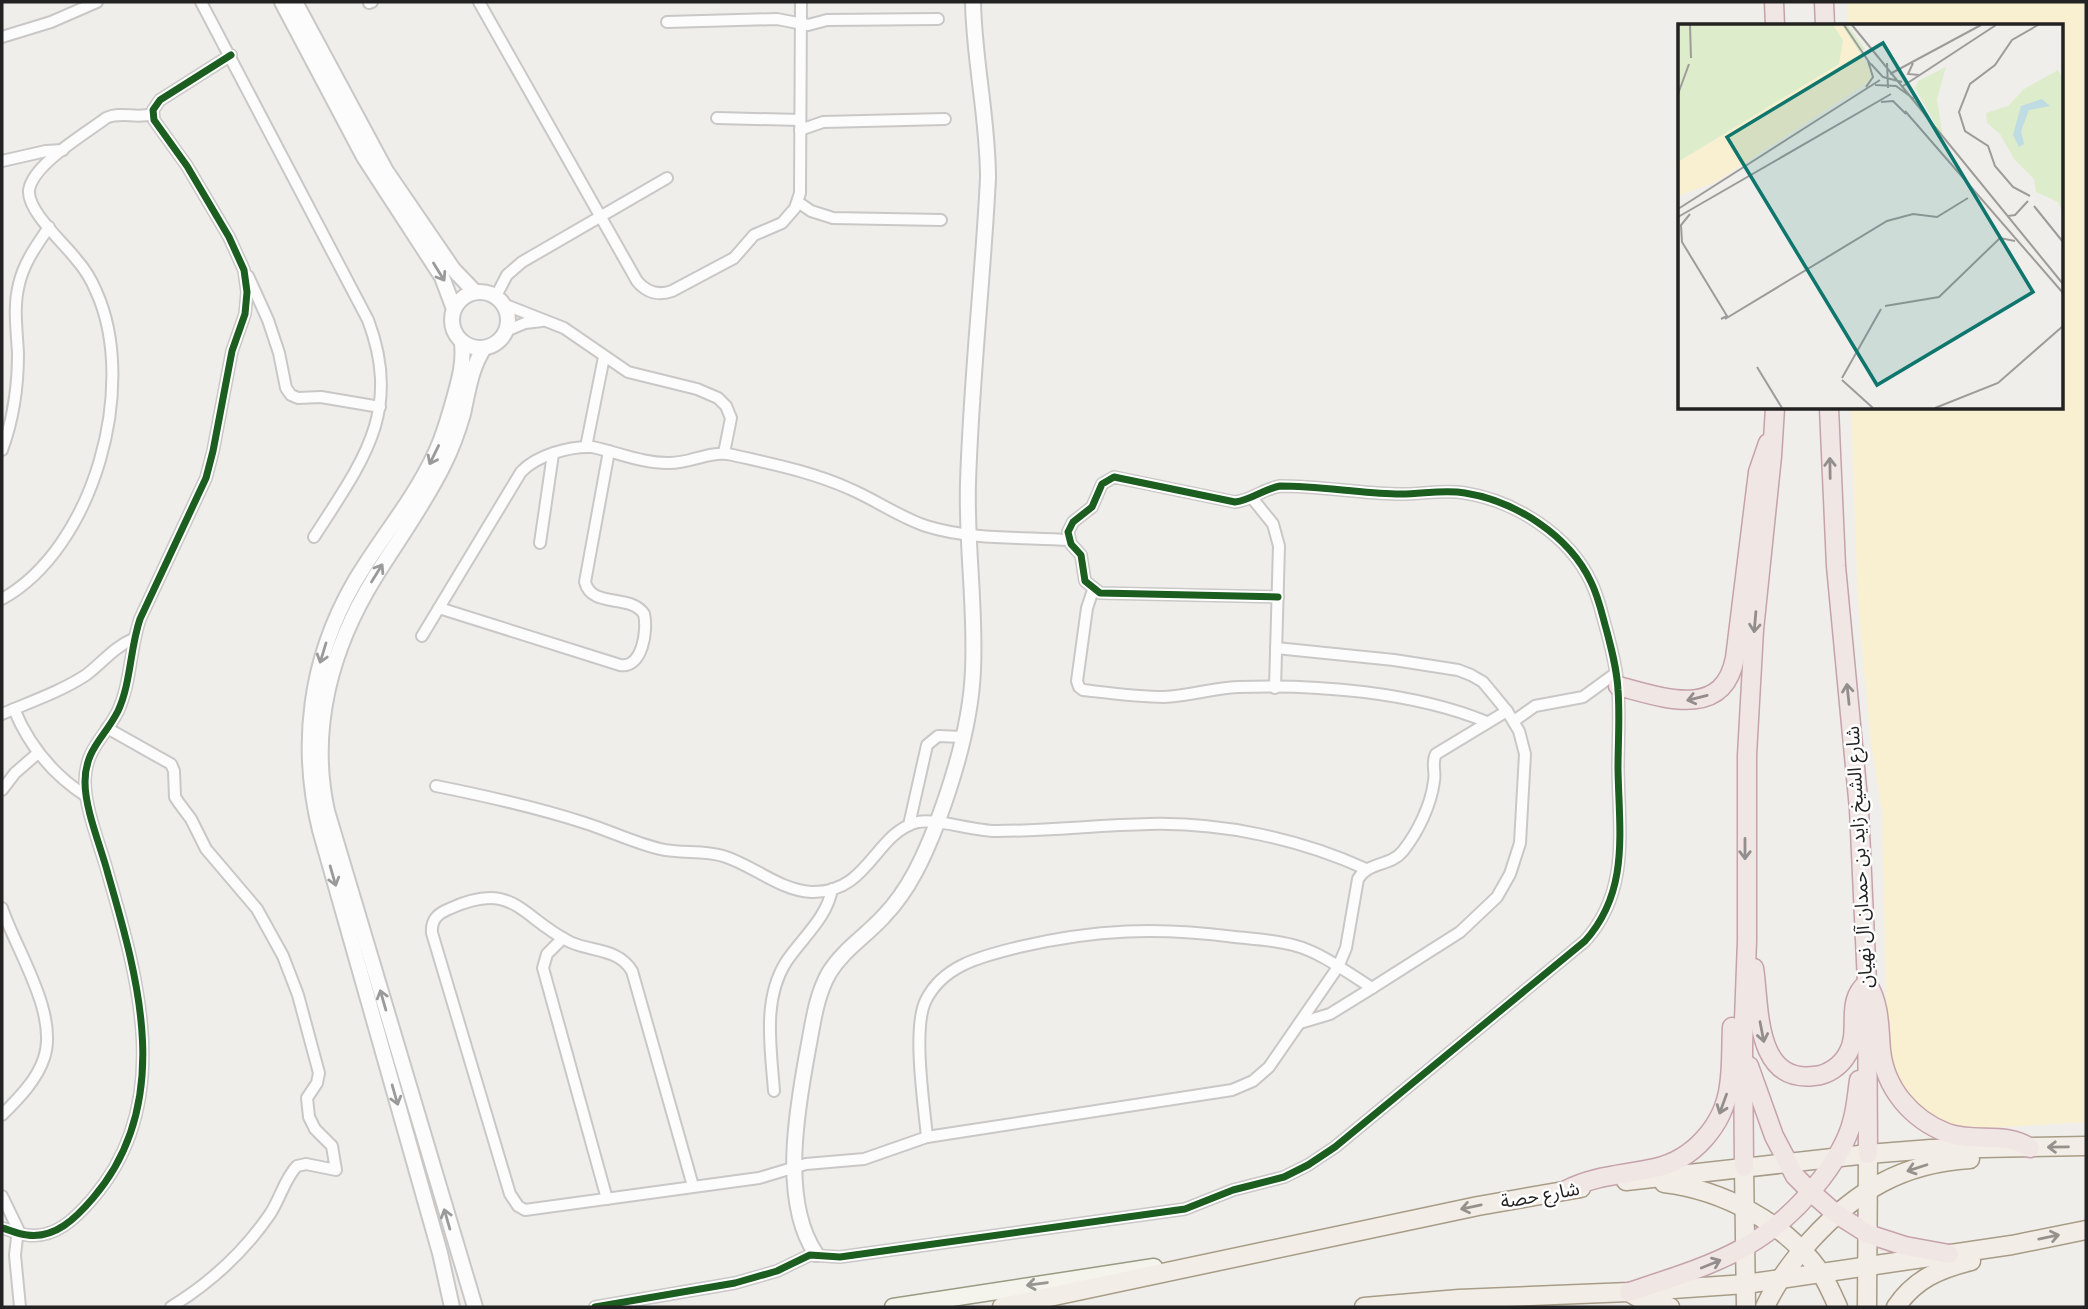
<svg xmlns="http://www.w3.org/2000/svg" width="2088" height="1309" font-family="'Fira Sans Condensed','Noto Sans Arabic',sans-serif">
	<rect width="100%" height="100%" fill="#f0eeeb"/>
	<polygon fill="#f8f0d0" points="1848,2 2086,2 2086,1122 1973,1129 1956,1126 1923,1111 1899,1088 1887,1045 1882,809 1871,744 1858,601 1851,408 2062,408 2062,26 1848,26"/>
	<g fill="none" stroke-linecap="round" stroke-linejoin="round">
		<defs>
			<g id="minor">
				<path d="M 201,2 L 368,320 C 403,412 362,462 314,537"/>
				<path d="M 479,2 L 637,281 C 646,292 658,296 672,291 L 734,258 L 754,235 L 782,223 L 795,208 L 800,193 L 801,2"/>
				<polyline points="369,3 372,2"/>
				<polyline points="667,22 777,19 808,25 827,20 938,19"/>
				<polyline points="2,37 51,22 97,2"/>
				<polyline points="717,118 800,120"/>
				<polyline points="800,130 823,122 945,119"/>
				<polyline points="2,161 46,151 63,150"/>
				<polyline points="798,202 811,211 833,218 941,220"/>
				<polyline points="248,276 268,320 279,353 286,388 291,395 298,398 321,397 380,407"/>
				<polyline points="496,296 507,275 522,262 667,178"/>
				<polyline points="503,304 564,328 628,372 697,389 718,398 726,406 731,418 724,453"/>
				<polyline points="506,331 525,323 542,321"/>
				<polyline points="586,447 604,357"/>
				<path d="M 2,450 C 13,420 18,387 18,354 C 17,331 13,307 19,284 C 24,262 37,245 49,227"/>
				<polyline points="1252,498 1273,524 1279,546 1275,688"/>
				<polyline points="540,543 553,454"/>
				<path d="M 1093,590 L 1087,608 L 1077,681 L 1079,687 L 1083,690 C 1109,693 1138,697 1164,697 C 1189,696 1213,688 1238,687 C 1317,684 1414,692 1487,722"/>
				<path d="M 2,599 C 94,548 139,385 96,291 C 91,279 84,268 76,259 C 63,242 27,211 29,190 C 33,164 85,134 106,118 C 121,111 136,119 152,114"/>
				<path d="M 439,608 L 620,665 C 642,669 648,631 644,614 C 630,593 592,609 585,582 L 609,451"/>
				<path d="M 422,636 L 521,472 C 537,455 570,446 592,447 C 617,452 644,464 670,463 C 692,463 709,450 733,455 C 772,464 813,472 850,489 C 876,500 899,517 926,526 C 970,540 1024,537 1069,540"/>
				<polyline points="1276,648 1394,660 1458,670 1471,675 1483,682 1507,711 1519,731 1525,754 1520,843 1510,874 1497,897 1460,932 1372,988 1330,1014 1300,1023"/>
				<path d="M 14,709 C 29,746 52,774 86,796"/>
				<path d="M 2,714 C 30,702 60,692 86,675 C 102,663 114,647 133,639"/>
				<polyline points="1514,721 1535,706 1583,697 1616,673"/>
				<path d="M 107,728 L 171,764 L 174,771 L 175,797 L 179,803 L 191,819 L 206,849 L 257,909 L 283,956 L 298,995 L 319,1073 L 317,1083 L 307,1098 L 309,1117 L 315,1129 L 332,1146 L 336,1170 L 306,1164 L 297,1166 C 285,1178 280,1199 270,1214 C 244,1252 210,1283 171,1307"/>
				<path d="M 436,786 C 486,796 536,807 585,823 C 610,831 635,843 660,849 C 681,854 703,850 723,856 C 753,865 779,890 811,892 C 869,894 874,833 918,822 C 936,818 973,831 996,831 C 1047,831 1098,825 1149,824 C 1222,822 1300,839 1366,869"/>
				<polyline points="2,790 15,773 38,753"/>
				<polyline points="909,825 927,745 938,736 963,737"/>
				<path d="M 2,908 C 16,950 59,1014 44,1058 C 37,1080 18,1099 2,1115"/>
				<polyline points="563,938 547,954 543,968 607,1199"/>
				<path d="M 774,1091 C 771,1049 762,1000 786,962 C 802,938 827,918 832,889"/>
				<path d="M 927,1137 C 924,1105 912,1027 926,1000 C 944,964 984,956 1019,947 C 1096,929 1158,927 1235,937 C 1254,939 1275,940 1293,945 C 1321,952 1348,973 1372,988"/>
				<path d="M 693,1186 L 632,971 C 618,948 592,952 570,942 C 520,917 514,879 449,909 C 437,914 431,920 432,933 L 510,1194 L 518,1206 L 525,1210 L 759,1178 L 806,1164 L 864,1159 L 927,1137 L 1232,1090 L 1253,1081 L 1269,1067 L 1338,967 L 1346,948 L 1358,879 C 1369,861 1390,867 1403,851 C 1418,832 1431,805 1434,781 C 1436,771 1431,763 1436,754 L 1507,711"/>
				<polyline points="2,1196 18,1229 15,1255 20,1307"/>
				<path d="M 2,1228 C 10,1230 18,1234 27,1235 C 55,1239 76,1218 93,1198 C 174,1104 139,981 108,874 C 101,847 85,810 85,782 C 85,749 105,737 118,711 C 131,683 130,648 140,619 L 206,478 L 213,451 L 232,351 L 245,314 L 247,292 L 244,270 L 229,237 L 187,166 L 154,120 L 153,110 L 160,100 L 231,55"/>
				<path d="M 595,1307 L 735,1283 L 777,1271 L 810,1255 L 840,1257 L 1185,1209 L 1233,1190 L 1284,1177 L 1308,1165 L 1335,1147 L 1585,941 C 1630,891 1619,831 1618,769 C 1618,743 1620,716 1618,690 C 1617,670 1612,651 1607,632 C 1602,615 1599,598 1591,582 C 1569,535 1515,501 1465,493 C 1442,489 1419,495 1396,494 C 1357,493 1319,486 1280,486 C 1263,489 1252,500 1235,502 L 1114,477 L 1102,484 L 1092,507 L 1073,522 L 1068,532 L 1071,544 L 1081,555 L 1085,581 L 1100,593 L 1278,597"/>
			</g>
			<g id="tertiary">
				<polyline points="282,2 364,157 442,277 454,309"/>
				<polyline points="295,2 386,171 453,269 475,292"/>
				<circle cx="480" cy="320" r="28"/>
				<path d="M 816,1254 C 780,1201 797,1108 808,1049 C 813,1023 816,996 829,973 C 843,950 866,936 884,916 C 909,890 924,857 937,823 C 955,775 971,721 973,670 C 976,607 966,545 968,483 C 971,381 983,279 988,178 C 988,118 974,61 973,2"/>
				<path d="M 452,1307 L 440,1253 L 320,830 C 299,745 310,659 354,583 C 379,540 413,501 434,456 C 444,436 449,416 455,395 C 460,377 464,361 462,343"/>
				<path d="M 475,1307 L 327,811 C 309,729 331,648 375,577 C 398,540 425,503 444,464 C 452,448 458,431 463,414 C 468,391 471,368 484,348"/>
			</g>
			<polyline id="secondary" points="893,1307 1154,1267"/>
			<g id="primary">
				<polyline points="1744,1167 1746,1307"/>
				<polyline points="1626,1181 1868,1154 1931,1149 2086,1146"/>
				<path d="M 1664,1183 C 1723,1190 1786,1223 1821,1273 C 1828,1284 1833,1296 1838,1307"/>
				<polyline points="1632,1294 1644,1301 1670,1307"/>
				<polyline points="1002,1307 1478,1206 1581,1188"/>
				<polyline points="1364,1307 1459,1299 1629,1292 1746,1284 2012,1245 2086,1230"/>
				<path d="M 1765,1307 C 1776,1283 1793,1260 1811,1240 C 1856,1191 1902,1163 1970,1159"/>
				<polyline points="1867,1307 1868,1154"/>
				<path d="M 1896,1307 C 1915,1279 1939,1269 1971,1261"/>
			</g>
			<g id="trunk">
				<polyline points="1774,2 1775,26"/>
				<polyline points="1824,2 1825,26"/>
				<polyline points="1829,408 1836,566 1859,809 1867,983 1868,1154"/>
				<path d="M 1618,686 C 1661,697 1723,721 1735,658 L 1758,472 L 1768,443"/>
				<path d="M 1754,968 C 1760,1006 1754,1083 1814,1076 C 1828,1075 1841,1066 1848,1053 C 1861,1030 1844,1002 1867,983 C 1880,1004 1879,1026 1881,1050 C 1885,1088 1911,1119 1947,1133 C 1974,1143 2007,1131 2030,1148"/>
				<polyline points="1749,1066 1774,1136 1795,1176 1811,1192 1835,1213 1868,1234 1905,1246 1949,1254"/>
				<polyline points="1744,1167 1743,1046 1747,941 1747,755 1754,630 1772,456 1775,408"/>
				<path d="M 1566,1190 C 1595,1175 1624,1175 1655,1168 C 1693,1160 1724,1125 1729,1086 C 1732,1067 1731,1046 1732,1027"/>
				<path d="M 1629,1292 C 1711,1265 1767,1250 1822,1178 C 1834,1162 1847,1142 1852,1122 C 1856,1109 1857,1094 1859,1080"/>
			</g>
		</defs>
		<use href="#minor" stroke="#c9c8c7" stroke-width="14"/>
		<use href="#tertiary" stroke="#c9c8c7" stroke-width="18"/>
		<use href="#secondary" stroke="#999a82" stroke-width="19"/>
		<use href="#primary" stroke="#a79c86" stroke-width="21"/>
		<use href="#trunk" stroke="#c5a2ac" stroke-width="21"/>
		<use href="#minor" stroke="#fdfcfc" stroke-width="10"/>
		<use href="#tertiary" stroke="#fdfcfc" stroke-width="14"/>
		<use href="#secondary" stroke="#f4f4ed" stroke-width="16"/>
		<use href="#primary" stroke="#f3ede7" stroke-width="18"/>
		<use href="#trunk" stroke="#f0e6e4" stroke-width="18"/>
		<defs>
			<g id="cycleway">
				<path d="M 2,1228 C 10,1230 18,1234 27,1235 C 55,1239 76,1218 93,1198 C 174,1104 139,981 108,874 C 101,847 85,810 85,782 C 85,749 105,737 118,711 C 131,683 130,648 140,619 L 206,478 L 213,451 L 232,351 L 245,314 L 247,292 L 244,270 L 229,237 L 187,166 L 154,120 L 153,110 L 160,100 L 231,55"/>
				<path d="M 595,1307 L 735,1283 L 777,1271 L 810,1255 L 840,1257 L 1185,1209 L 1233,1190 L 1284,1177 L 1308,1165 L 1335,1147 L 1585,941 C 1630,891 1619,831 1618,769 C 1618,743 1620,716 1618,690 C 1617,670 1612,651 1607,632 C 1602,615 1599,598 1591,582 C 1569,535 1515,501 1465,493 C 1442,489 1419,495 1396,494 C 1357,493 1319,486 1280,486 C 1263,489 1252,500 1235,502 L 1114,477 L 1102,484 L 1092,507 L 1073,522 L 1068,532 L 1071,544 L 1081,555 L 1085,581 L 1100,593 L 1278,597"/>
			</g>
		</defs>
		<use href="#cycleway" stroke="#fff" stroke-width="11"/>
		<use href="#cycleway" stroke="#1b5e20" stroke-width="7"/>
	</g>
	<defs><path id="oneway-shaft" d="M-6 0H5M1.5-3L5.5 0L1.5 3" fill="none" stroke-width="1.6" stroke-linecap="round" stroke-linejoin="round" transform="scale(1.75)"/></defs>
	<g stroke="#9a9a9a">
		<use href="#oneway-shaft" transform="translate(439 272) rotate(58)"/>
		<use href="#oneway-shaft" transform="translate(434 455) rotate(116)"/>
		<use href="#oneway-shaft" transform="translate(377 573) rotate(-58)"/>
		<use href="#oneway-shaft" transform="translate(323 653) rotate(107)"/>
		<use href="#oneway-shaft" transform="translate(333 876) rotate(74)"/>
		<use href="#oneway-shaft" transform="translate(383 1000) rotate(-106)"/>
		<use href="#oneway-shaft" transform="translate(395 1095) rotate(74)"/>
		<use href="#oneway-shaft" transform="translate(447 1219) rotate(-106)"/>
	</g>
	<g stroke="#938e8d">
		<use href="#oneway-shaft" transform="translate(1830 468) rotate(-91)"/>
		<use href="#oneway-shaft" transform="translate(1755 622) rotate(95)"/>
		<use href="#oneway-shaft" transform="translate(1848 694) rotate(-96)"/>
		<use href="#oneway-shaft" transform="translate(1697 698) rotate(166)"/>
		<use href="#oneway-shaft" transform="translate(1745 849) rotate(90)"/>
		<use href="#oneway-shaft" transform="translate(1762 1032) rotate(79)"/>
		<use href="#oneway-shaft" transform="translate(1723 1104) rotate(110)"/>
		<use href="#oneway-shaft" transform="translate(1711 1264) rotate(-22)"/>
	</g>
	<g stroke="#95928e">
		<use href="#oneway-shaft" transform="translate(2058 1147) rotate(179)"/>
		<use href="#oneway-shaft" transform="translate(1917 1168) rotate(162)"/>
		<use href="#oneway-shaft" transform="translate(1471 1207) rotate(168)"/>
		<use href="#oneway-shaft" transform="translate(2049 1237) rotate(-12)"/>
	</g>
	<use stroke="#969692" href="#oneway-shaft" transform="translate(1037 1284) rotate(172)"/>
	<g text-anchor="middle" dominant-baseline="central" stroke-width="5" stroke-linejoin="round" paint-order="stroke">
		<g font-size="19" fill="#222" stroke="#fff">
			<text transform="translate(1859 857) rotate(-93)">شارع الشيخ زايد بن حمدان آل نهيان</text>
			<text transform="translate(1540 1195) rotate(-10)">شارع حصة</text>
		</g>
	</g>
	<g transform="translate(1678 24)">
		<rect width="385" height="385" fill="#f0eeeb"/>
		<path d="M 0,1 L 170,1 L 187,25 L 0,138 ZM 268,43 L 259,75 L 265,114 L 237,64 L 240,57 ZM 380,46 L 385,55 L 385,190 L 380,178 L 358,168 L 356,155 L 336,135 L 322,110 L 309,99 L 308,89 L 330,82 L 346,65 Z" fill="#ddeccb"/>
		<path d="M 155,1 L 164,1 L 192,45 L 192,57 L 36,159 L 0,172 L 0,138 L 161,40 L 165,16 Z" fill="#f8f0d0"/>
		<path d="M 364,75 L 372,82 L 351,86 L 343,107 L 346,120 L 341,123 L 335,111 L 343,82 Z" fill="#bfdbe3"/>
		<path fill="none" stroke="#9e9c9b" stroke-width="2" d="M 12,1 L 13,34M 166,1 L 193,41M 174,1 L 385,260M 209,39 L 210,64M 235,39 L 230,50 L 241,51M 193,40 L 205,53 L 224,58M 212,50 L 303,1M 197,61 L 218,62 L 236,75M 225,62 L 318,1M 188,63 L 195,53 L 190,37M 0,70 L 11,40M 203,78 L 215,77 L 228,90M 227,87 L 385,269M 352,172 L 335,163 L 317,142 L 310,122 L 287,107 L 281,88 L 292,60 L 317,41 L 334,16 L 360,1M 356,182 L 385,218M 0,185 L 202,56M 12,190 L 3,201 L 4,218 L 49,292 L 43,295M 330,192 L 337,191 L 350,177M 0,193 L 213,70M 207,282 L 261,273 L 322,214 L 337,217M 47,295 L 209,197 L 235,190 L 259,193 L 290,174M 79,343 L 104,384M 164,354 L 203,285M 164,356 L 195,384M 257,384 L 320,359 L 385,302"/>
		<path fill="#0f766e" fill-opacity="0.15" stroke="#0f766e" stroke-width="3.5" d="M 205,19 L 355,268 L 199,361 L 49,113 Z"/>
		<rect width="385" height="385" fill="none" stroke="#222" stroke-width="3.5"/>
	</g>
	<rect width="2088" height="1309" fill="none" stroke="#222222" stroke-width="7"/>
</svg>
